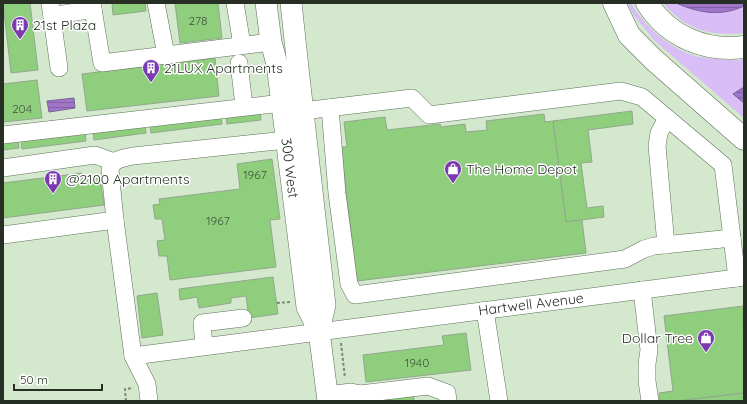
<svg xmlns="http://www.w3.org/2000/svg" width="747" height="404" font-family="Quicksand,sans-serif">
	<defs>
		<pattern id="water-rules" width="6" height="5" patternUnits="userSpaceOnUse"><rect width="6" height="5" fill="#9f76ca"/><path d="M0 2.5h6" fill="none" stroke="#8261a4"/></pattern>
	</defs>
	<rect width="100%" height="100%" fill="#d3e8cd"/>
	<g fill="#d8bdf7">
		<path d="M 627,3 L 631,3 C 644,26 667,46 692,55 C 700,58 710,58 719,59 C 727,60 736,61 744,59 L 744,118 L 655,41 L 634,16 Z"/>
		<path d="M 663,3 L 744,3 L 744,33 C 711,37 684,29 663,3 Z"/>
	</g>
	<g fill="url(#water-rules)" stroke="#7b6198">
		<path d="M 676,3 L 744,3 L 744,6 C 721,17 699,13 676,3 Z"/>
		<polygon points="744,87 744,103 733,94"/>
		<polygon points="74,98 75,108 49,112 47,101"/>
	</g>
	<g fill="#8ece7d" stroke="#93a78e">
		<polygon points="3,3 30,3 38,70 11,73"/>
		<polygon points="112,3 145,3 146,11 113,15"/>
		<polygon points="175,3 218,3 222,38 180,43"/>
		<polygon points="215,58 219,96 87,111 82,74"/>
		<polygon points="37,80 42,118 3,122 3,84"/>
		<polygon points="260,111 261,120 227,124 226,115"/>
		<polygon points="632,111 633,124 588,130 592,162 581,163 587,208 603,206 604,217 566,222 553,121"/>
		<polygon points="544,114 545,122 553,121 566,222 582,220 586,253 357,281 341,147 347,147 344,122 385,117 387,130 440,124 441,127 465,124 466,132 487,130 486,121"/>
		<polygon points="221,117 222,124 151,133 150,126"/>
		<polygon points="145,125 146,133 94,140 93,131"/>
		<polygon points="85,132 86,141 22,149 21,141"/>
		<polygon points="18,139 19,148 3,150 3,141"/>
		<polygon points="272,159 280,219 270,220 276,267 170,280 167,256 159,256 157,241 165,240 162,219 155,219 153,205 160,204 159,199 240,189 237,164"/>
		<polygon points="82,173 83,180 100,178 104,205 3,218 3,183"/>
		<polygon points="273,277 278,314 249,318 246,296 231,298 231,303 199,308 197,297 180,300 179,289"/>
		<polygon points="157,293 163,335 142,338 137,296"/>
		<polygon points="743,306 744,393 677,401 660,401 659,393 673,391 664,316"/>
		<polygon points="466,333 471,370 366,382 363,355 444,345 442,336"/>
		<polygon points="413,392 414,401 377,401 377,398"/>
		<polygon points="744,393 744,401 677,401"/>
	</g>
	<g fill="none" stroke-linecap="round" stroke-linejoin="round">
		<defs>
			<g id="minor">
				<polyline points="50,3 59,68"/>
				<polyline points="92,3 102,63 271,42"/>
				<polyline points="156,3 166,55"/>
				<polyline points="235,3 242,45"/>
				<polyline points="52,16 93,9"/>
				<polyline points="239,63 244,106"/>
				<polyline points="330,108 337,193 349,284 355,295 625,259 644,249 654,246 732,238"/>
				<polyline points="291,111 294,112 412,98 429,115 621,91 642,97 723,165 737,278"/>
				<polyline points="3,135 282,103"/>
				<polyline points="3,168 95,155 114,162"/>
				<polyline points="115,220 133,356 147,384 149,401"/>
				<path d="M 3,235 L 115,220 L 110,170 C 112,159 123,158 133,156 L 286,140"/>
				<polyline points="666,245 657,146 659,133 667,118"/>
				<polyline points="642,290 649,350 647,364 647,381 650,401"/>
				<polyline points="485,310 499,401"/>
				<polyline points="204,346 202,323 243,318"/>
				<polyline points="133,356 744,277"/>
				<polyline points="360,394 428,386 447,393 448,401"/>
				<polyline points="328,395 351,392 360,394 361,401"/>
			</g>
			<g id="major">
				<polyline points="266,3 271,42 277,64 307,307 319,331 328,401"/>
				<polyline points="291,3 299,77 325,305 319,331"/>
			</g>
			<g id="highway">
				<polyline points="614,3 629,35 654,60 744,139"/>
				<path d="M 647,3 C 668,37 706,52 744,47"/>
			</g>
		</defs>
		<use href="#minor" stroke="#5e7159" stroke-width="18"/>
		<use href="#major" stroke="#5e7159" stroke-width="22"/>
		<use href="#highway" stroke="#5e7159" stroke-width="23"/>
		<g stroke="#7a8976" stroke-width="2" stroke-dasharray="3 2" stroke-linecap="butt">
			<polyline points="277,303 290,302"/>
			<polyline points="341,343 345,378"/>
			<polyline points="126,401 125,389 133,388"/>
		</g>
		<use href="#minor" stroke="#fff" stroke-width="17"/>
		<use href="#major" stroke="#fff" stroke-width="21"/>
		<use href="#highway" stroke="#fff" stroke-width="22"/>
	</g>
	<defs>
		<symbol id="building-pin" viewBox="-11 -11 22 30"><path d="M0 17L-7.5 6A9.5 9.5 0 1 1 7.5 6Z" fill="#7b3bb0" stroke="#fff"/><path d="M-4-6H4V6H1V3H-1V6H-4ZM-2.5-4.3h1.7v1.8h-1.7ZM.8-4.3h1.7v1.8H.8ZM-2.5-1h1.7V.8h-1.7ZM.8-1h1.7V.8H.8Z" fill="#fff"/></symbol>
		<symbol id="shop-pin" viewBox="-11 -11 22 30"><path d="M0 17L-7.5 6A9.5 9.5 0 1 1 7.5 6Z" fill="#7b3bb0" stroke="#fff"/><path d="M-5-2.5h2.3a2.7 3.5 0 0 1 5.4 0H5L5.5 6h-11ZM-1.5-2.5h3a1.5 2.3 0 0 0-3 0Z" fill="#fff"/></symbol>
	</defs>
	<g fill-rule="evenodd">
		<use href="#building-pin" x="10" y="15" width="20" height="27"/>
		<use href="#building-pin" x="141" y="58" width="20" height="27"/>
		<use href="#shop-pin" x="443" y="159" width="20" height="27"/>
		<use href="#building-pin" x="43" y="169" width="20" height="27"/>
		<use href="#shop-pin" x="696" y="328" width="20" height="27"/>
	</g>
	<g text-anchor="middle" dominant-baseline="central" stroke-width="3" stroke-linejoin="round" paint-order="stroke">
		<g font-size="12" fill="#41573b">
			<text x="198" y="20">278</text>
			<text x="22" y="108">204</text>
			<text x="255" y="174">1967</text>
			<text x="218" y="220">1967</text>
			<text x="417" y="362">1940</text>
		</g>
		<g font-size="14" fill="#272f25" stroke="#fff" text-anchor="start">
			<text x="33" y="25">21st Plaza</text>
			<text x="164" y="68">21LUX Apartments</text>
			<text x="466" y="169">The Home Depot</text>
			<text x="66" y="179">@2100 Apartments</text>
			<text x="693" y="338" text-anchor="end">Dollar Tree</text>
		</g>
		<g font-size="14" fill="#272f25" stroke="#fff">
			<text transform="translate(290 168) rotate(83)">300 West</text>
			<text transform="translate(531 304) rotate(-7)">Hartwell Avenue</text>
		</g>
	</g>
	<rect width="747" height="404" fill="none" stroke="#272f25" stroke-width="8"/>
	<path d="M14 384v6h88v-6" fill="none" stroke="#272f25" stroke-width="2"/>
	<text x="20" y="384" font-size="12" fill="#272f25" stroke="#ffffff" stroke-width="3" paint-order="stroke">50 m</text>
</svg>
